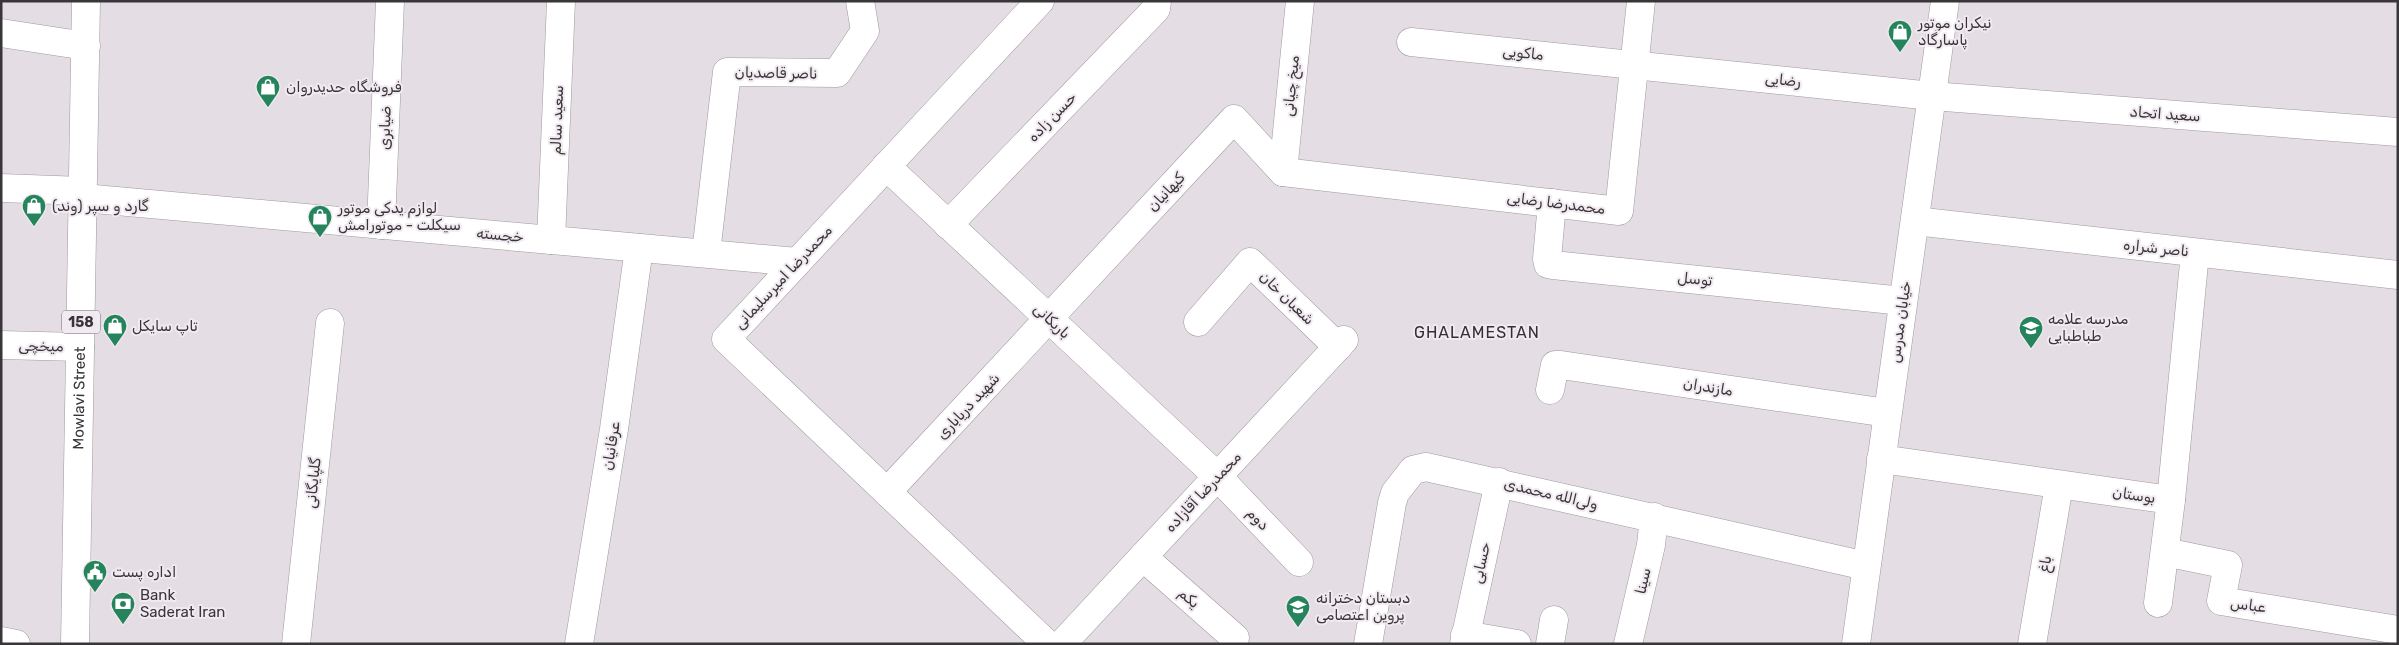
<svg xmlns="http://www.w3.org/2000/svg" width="2399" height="645" font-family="Rubik,Cairo,sans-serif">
	<rect width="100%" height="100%" fill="#e4dde3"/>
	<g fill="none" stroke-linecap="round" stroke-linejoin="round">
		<defs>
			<g id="minor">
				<polyline points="1040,1 726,339 1047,644"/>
				<polyline points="1,33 86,46"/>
				<polyline points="1411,42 1932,96 2398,132"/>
				<polyline points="886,166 1217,476 1299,562"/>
				<polyline points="1283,172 1619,211 1641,1"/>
				<polyline points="1283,172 1300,1"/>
				<polyline points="1,188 83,191"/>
				<polyline points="83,198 797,262"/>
				<polyline points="1552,203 1547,259 1548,264 1553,265 1903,301"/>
				<polyline points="1915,221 2398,275"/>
				<polyline points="381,225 390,1"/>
				<polyline points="948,225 1156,9 1157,1"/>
				<polyline points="551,240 561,1"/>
				<polyline points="706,253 727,72 837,73 865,31 860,1"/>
				<polyline points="1198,322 1250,262 1338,347"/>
				<polyline points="1,345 80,347"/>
				<polyline points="1550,390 1555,365 1561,365 1887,413"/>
				<polyline points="1881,459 2171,500"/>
				<polyline points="887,492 1234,119 1283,172"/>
				<polyline points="2165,552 2228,565 2221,601 2398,630"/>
				<polyline points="1143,557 1235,638"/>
				<polyline points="2158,603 2171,500 2195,253"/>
				<polyline points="1465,635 1517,644"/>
				<polyline points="296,644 330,323"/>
				<polyline points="579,644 614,429 639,248"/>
				<polyline points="1062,644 1344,340"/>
				<polyline points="1368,644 1392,503 1395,493 1413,470 1426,467 1866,566"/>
				<polyline points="1464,644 1499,482"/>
				<polyline points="1550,644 1554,620"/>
				<polyline points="1628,644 1651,545 1654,517"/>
				<polyline points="1856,644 1945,1"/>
				<polyline points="2032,644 2059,485"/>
			</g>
			<g id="major">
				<polyline points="1,641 16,644"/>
				<path id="s1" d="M 75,644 L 86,1"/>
			</g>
		</defs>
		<use href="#minor" stroke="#9f989e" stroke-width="29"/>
		<use href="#major" stroke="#9f989e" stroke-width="29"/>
		<use href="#minor" stroke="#fff" stroke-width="28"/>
		<use href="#major" stroke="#fff" stroke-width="28"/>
	</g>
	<defs>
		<symbol id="shop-pin" viewBox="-11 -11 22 30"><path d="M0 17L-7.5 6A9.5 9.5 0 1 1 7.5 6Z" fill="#26845c" stroke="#f1eaf0"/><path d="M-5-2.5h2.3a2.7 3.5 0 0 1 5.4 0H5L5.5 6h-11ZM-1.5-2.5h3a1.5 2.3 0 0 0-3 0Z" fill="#fff"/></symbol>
		<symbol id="school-pin" viewBox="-11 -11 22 30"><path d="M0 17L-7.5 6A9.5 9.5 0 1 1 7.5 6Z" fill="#26845c" stroke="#f1eaf0"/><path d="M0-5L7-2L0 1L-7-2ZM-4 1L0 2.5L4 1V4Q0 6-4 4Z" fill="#fff"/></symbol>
		<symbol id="civic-pin" viewBox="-11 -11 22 30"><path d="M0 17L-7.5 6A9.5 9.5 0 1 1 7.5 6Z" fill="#26845c" stroke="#f1eaf0"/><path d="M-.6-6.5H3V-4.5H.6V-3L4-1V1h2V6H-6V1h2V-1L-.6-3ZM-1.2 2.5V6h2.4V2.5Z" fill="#fff"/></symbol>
		<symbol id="bank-pin" viewBox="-11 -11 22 30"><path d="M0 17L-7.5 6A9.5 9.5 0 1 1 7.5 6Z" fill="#26845c" stroke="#f1eaf0"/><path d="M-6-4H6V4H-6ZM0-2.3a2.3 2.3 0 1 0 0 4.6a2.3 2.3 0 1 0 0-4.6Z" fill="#fff"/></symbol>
	</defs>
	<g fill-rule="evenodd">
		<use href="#shop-pin" x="1886" y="18" width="28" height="38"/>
		<use href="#shop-pin" x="254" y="73" width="28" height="38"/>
		<use href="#shop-pin" x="20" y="192" width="28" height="38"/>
		<use href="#shop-pin" x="306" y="203" width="28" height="38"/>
		<use href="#shop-pin" x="101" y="312" width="28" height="38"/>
		<use href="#school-pin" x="2017" y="314" width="28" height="38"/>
		<use href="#civic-pin" x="81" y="558" width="28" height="38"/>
		<use href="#bank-pin" x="109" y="590" width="28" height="38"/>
		<use href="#school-pin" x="1284" y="593" width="28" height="38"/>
	</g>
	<g text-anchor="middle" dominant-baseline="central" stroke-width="4" stroke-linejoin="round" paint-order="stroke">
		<rect fill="#f1eaf0" stroke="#706c70" stroke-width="1" x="62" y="310.5" width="38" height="23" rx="4"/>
		<g font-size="14" font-weight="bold" fill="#393639">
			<text x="81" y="322">158</text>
		</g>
		<g font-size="15" fill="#393639" stroke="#f1eaf0" text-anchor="start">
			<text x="1918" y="23">نیکران موتور<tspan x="1918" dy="17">پاسارگاد</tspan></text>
			<text x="286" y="87">فروشگاه حدیدروان</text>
			<text x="52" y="206">گارد و سپر (وند)</text>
			<text x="338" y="208">لوازم یدکی موتور<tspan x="338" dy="17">سیکلت - موتورامش</tspan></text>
			<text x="2048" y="319">مدرسه علامه<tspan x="2048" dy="17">طباطبایی</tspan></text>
			<text x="132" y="326">تاپ سایکل</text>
			<text x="112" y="572">اداره پست</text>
			<text x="140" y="595">Bank<tspan x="140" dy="17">Saderat Iran</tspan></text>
			<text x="1316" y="598">دبستان دخترانه<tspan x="1316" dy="17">پروین اعتصامی</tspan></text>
		</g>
		<g font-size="15" fill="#393639" stroke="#f1eaf0">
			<text transform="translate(1523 53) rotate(6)">ماکویی</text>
			<text transform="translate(776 73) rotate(1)">ناصر قاصدیان</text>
			<text transform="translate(1783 80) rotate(6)">رضایی</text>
			<text transform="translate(1291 86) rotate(-84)">میخ چیانی</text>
			<text transform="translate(2165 114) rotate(4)">سعید اتحاد</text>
			<text transform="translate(1052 117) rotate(-46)">حسن زاده</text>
			<text transform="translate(557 120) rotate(-88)">سعید سالم</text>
			<text transform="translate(385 128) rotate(-88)">ضیابری</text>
			<text transform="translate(1166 192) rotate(-47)">کیهانیان</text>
			<text transform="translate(1556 203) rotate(7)">محمدرضا رضایی</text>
			<text transform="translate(500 235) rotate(5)">خجسته</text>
			<text transform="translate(2156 248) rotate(6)">ناصر شراره</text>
			<text transform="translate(783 277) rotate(-47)">محمدرضا امیرسلیمانی</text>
			<text transform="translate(1695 279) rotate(6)">توسل</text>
			<text transform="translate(1287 298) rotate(44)">شعبان خان</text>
			<text transform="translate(1052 321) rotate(43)">باریکانی</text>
			<text transform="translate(1900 322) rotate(-82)">خیابان مدرس</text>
			<text transform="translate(41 346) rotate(1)">میخچی</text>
			<text transform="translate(1708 387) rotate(9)">مازندران</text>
			<text stroke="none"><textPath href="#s1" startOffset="246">Mowlavi Street</textPath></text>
			<text transform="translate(968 406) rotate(-47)">شهید دریاباری</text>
			<text transform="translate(611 446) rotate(-81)">عرفانیان</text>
			<text transform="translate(313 483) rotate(-84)">گلپایگانی</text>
			<text transform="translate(1203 492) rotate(-47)">محمدرضا آقازاده</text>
			<text transform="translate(1551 494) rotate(13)">ولی‌الله محمدی</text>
			<text transform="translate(2134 495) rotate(8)">بوستان</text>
			<text transform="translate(1258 519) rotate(46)">دوم</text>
			<text transform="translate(1481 563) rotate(-78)">حسابی</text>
			<text transform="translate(2045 564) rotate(-80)">باغ</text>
			<text transform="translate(1643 581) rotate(-77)">سینا</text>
			<text transform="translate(1189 598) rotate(41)">یکم</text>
			<text transform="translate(2248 605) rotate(8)">عباس</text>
		</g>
		<g font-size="16" letter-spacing="1" fill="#353034" stroke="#f1eaf0">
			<text x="1477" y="332">GHALAMESTAN</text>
		</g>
	</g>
	<rect width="2399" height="645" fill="none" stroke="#393639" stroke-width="5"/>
</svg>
